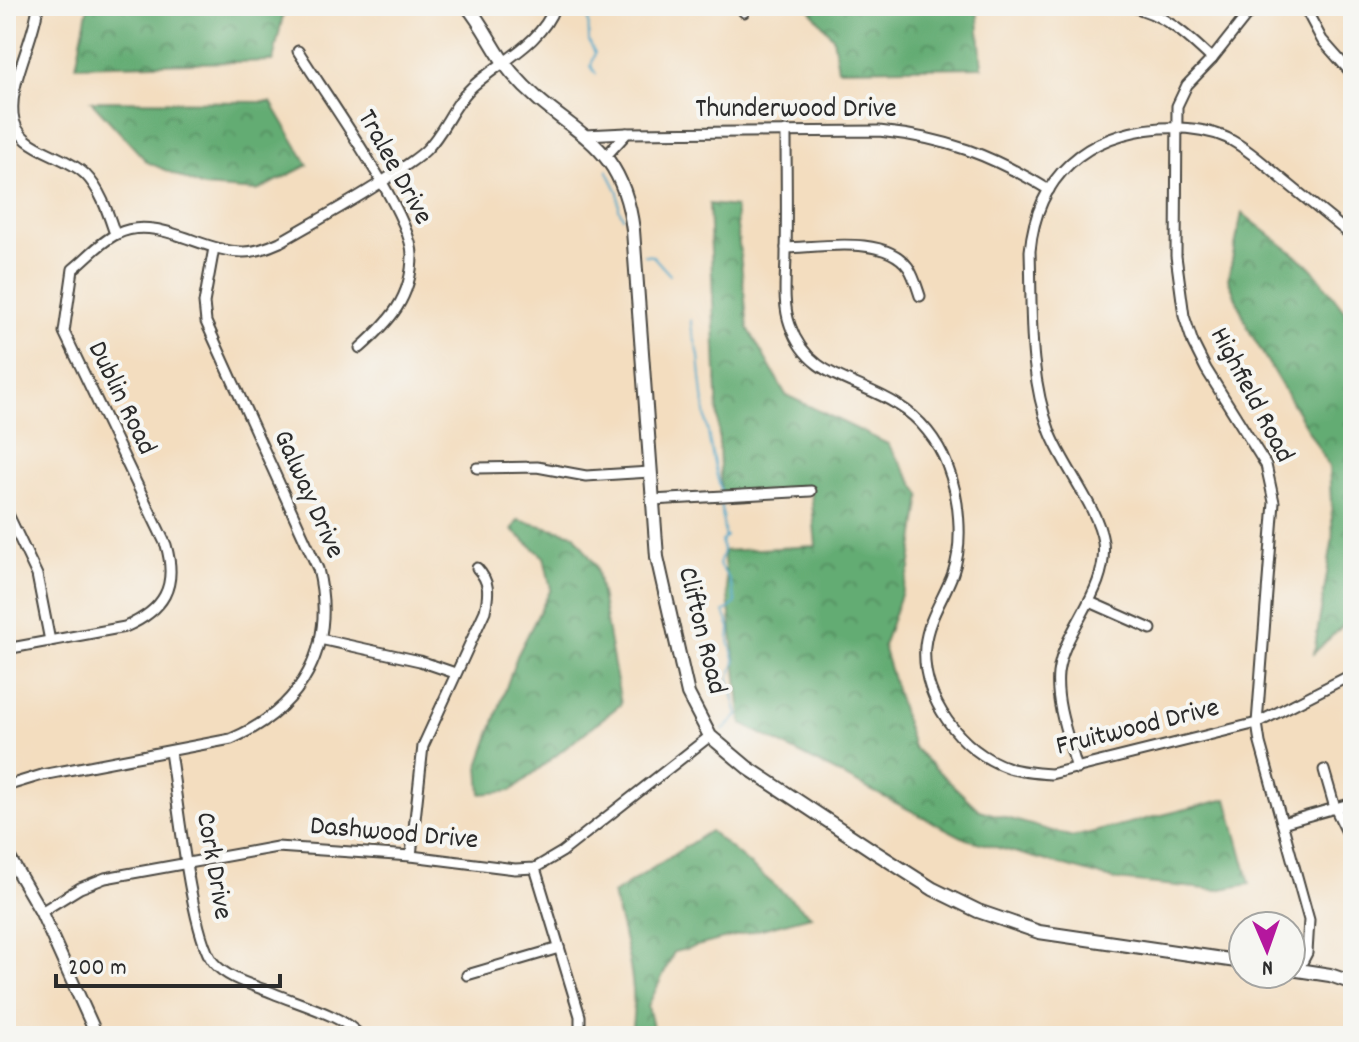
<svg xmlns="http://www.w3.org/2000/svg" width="1359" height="1042" font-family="Dekko,sans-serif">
	<defs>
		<pattern id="forest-crowns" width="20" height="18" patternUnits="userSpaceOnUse" patternTransform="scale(2)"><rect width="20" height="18" fill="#63ac73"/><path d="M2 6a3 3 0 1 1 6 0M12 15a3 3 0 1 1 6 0" fill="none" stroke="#528c5f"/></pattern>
	</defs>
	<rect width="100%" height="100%" fill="#f6f6f2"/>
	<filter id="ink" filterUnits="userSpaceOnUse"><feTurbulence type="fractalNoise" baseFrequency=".0125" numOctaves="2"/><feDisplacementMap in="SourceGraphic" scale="16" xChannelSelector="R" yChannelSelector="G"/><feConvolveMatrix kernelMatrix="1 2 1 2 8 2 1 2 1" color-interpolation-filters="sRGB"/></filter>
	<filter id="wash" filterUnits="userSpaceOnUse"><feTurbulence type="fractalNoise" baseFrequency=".006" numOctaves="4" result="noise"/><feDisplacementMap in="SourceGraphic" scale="32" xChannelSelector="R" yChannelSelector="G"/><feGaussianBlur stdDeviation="1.8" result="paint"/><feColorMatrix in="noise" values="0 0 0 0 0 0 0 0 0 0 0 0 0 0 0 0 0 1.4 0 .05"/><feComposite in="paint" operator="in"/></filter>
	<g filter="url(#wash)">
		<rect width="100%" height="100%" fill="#f3ddbf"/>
		<g fill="url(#forest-crowns)" stroke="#476c4f" stroke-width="2">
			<polygon points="88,6 285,6 273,61 76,66"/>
			<polygon points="807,6 977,6 982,67 838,69 833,37"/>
			<polygon points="91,101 271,102 308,165 257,191 203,187 147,162"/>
			<polygon points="709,204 735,207 748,328 786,395 888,444 921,495 910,569 883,646 913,747 979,810 1073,837 1227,799 1250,884 1216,890 1116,880 966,839 742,724 723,551 816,546 811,492 721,492"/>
			<polygon points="1242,213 1311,267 1353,322 1353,616 1314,653 1333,537 1329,466 1250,332 1228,279"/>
			<polygon points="518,520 574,534 596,566 621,704 511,791 481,794 479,766 517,656 551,589 544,557 512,530"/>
			<path d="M 710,831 L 811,916 L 674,952 L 648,1006 L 655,1036 L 630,1036 C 641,990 624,939 613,894 Z"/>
		</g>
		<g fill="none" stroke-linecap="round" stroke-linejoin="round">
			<g stroke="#4aa5c8" stroke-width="2">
				<polyline points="588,6 589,41 595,53 591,66 596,74"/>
				<polyline points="607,170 618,192 619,209 623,217"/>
				<polyline points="644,255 653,256 670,275"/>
				<path d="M 691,320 C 690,332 697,343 699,356 C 703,401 708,447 721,491"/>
				<path d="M 721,504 C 724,515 721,527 726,536 L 721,542 L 723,551 L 719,565 L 729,579 L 736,603 L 724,612 L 730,628 L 729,641 L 735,662 L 729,679 L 738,716 L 723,730"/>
			</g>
		</g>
	</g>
	<g filter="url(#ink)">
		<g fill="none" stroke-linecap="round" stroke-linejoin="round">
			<defs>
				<g id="minor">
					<path d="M 38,6 C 34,40 10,80 13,114 C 16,151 62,152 85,174 C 101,190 108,213 115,234"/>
					<polyline points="739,6 744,12"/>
					<path d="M 1128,6 C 1163,13 1187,35 1212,59"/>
					<polyline points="1254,6 1212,59 1187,85 1177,106 1176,256 1184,316 1193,343 1206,369 1266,465 1274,502 1257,723 1260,743 1309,920 1307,953 1298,970"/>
					<polyline points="1304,6 1322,40 1353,75"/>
					<polyline points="1072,8 1097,6"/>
					<path d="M 298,51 C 323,91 412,215 412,255 C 412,298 389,322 360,348"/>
					<path d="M 786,131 C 786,172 787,212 786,253 C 786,276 782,303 790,325 C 808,379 857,378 898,405 C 920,418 938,441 947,465 C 959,495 964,542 953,573 C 944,598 928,618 925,646 C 921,698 960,751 1009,768 C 1022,772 1036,773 1051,774 L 1257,723 L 1353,674"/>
					<polyline points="585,135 627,133"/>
					<path d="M 606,156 L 627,133 L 879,131 C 947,138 991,155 1049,190"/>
					<path d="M 786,248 C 821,247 885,235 908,267 C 914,276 917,287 920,296"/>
					<polyline points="477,468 537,467 586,476 650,472"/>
					<polyline points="652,500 811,491"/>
					<polyline points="6,510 37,575 50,641"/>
					<polyline points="1090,602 1151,629"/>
					<polyline points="320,639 420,661 455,673"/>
					<path d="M 6,649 L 125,627 C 164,610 178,587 166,545 L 64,332 L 73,269 C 87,258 101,241 117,234 C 158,214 203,253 244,252 C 257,252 269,247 280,242 C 321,218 363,196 401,169 C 409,163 419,157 426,150 C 445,131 453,104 473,86 C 502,60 541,44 555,6"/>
					<path d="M 170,752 C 177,794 191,935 213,962 C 227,979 253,985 273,993 C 296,1003 345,1016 360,1036"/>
					<path d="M 1077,769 C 1069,739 1055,704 1058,673 C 1064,627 1109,592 1103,542 C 1098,508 1063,466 1050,432 C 1028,374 1032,312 1030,251 C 1037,175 1087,134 1160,128 C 1182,127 1207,129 1227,138 C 1247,148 1264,164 1281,178 C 1305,198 1329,217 1353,237"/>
					<polyline points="1324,770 1335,808 1353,844"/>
					<path d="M 6,786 L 42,775 L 231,739 C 302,709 337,646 318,569 L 206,322 L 204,303 L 214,248"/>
					<polyline points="1282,823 1353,803"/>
					<path d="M 411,856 L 423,746 L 485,611 C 489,593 490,582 477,568"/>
					<polyline points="535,868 580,1016 580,1036"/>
					<polyline points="41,912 80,888 105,878 277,847 411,856 515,869 535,868 562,852 710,736"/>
					<polyline points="467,975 559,948"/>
				</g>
				<polyline id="tertiary" points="6,852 41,912 97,1036"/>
				<g id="secondary">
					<path d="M 467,6 C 485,27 494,52 512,73 C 566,136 621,134 633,230 L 657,557 L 688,694 L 710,736 L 748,768 L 875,852 L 933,889 L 978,911 L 1039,932 L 1243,962"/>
					<polyline points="1291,969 1330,975 1353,983"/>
				</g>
			</defs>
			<use href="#minor" stroke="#494641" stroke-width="13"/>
			<use href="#tertiary" stroke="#494641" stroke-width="15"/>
			<use href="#secondary" stroke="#494641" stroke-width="16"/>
			<use href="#minor" stroke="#fff" stroke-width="9"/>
			<use href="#tertiary" stroke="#fff" stroke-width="11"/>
			<use href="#secondary" stroke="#fff" stroke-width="12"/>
		</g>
	</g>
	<g text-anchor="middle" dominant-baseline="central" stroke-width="8" stroke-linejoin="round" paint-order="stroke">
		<g font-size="28" fill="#2b2b2b" stroke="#f6f6f2">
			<text x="796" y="111">Thunderwood Drive</text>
			<text transform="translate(393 168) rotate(61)">Tralee Drive</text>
			<text transform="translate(1250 396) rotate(62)">Highfield Road</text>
			<text transform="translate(120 399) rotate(64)">Dublin Road</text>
			<text transform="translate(307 495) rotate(66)">Galway Drive</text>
			<text transform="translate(700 631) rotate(76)">Clifton Road</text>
			<text transform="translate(1138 729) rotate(-14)">Fruitwood Drive</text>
			<text transform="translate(394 835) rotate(5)">Dashwood Drive</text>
			<text transform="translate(212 866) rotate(80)">Cork Drive</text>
		</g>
	</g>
	<rect width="1359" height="1042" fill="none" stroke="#f6f6f2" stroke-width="32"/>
	<g transform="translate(1267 950) rotate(178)"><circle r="38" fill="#f6f6f2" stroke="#a5a5a2" stroke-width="2"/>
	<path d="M0-6L14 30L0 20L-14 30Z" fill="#b5179e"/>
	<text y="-12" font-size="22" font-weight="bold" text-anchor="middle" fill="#2b2b2b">N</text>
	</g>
	<path d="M56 974v12h224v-12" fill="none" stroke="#2b2b2b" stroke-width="4"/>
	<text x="68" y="974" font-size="24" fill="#2b2b2b" stroke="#f6f6f2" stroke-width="6" paint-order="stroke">200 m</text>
</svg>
